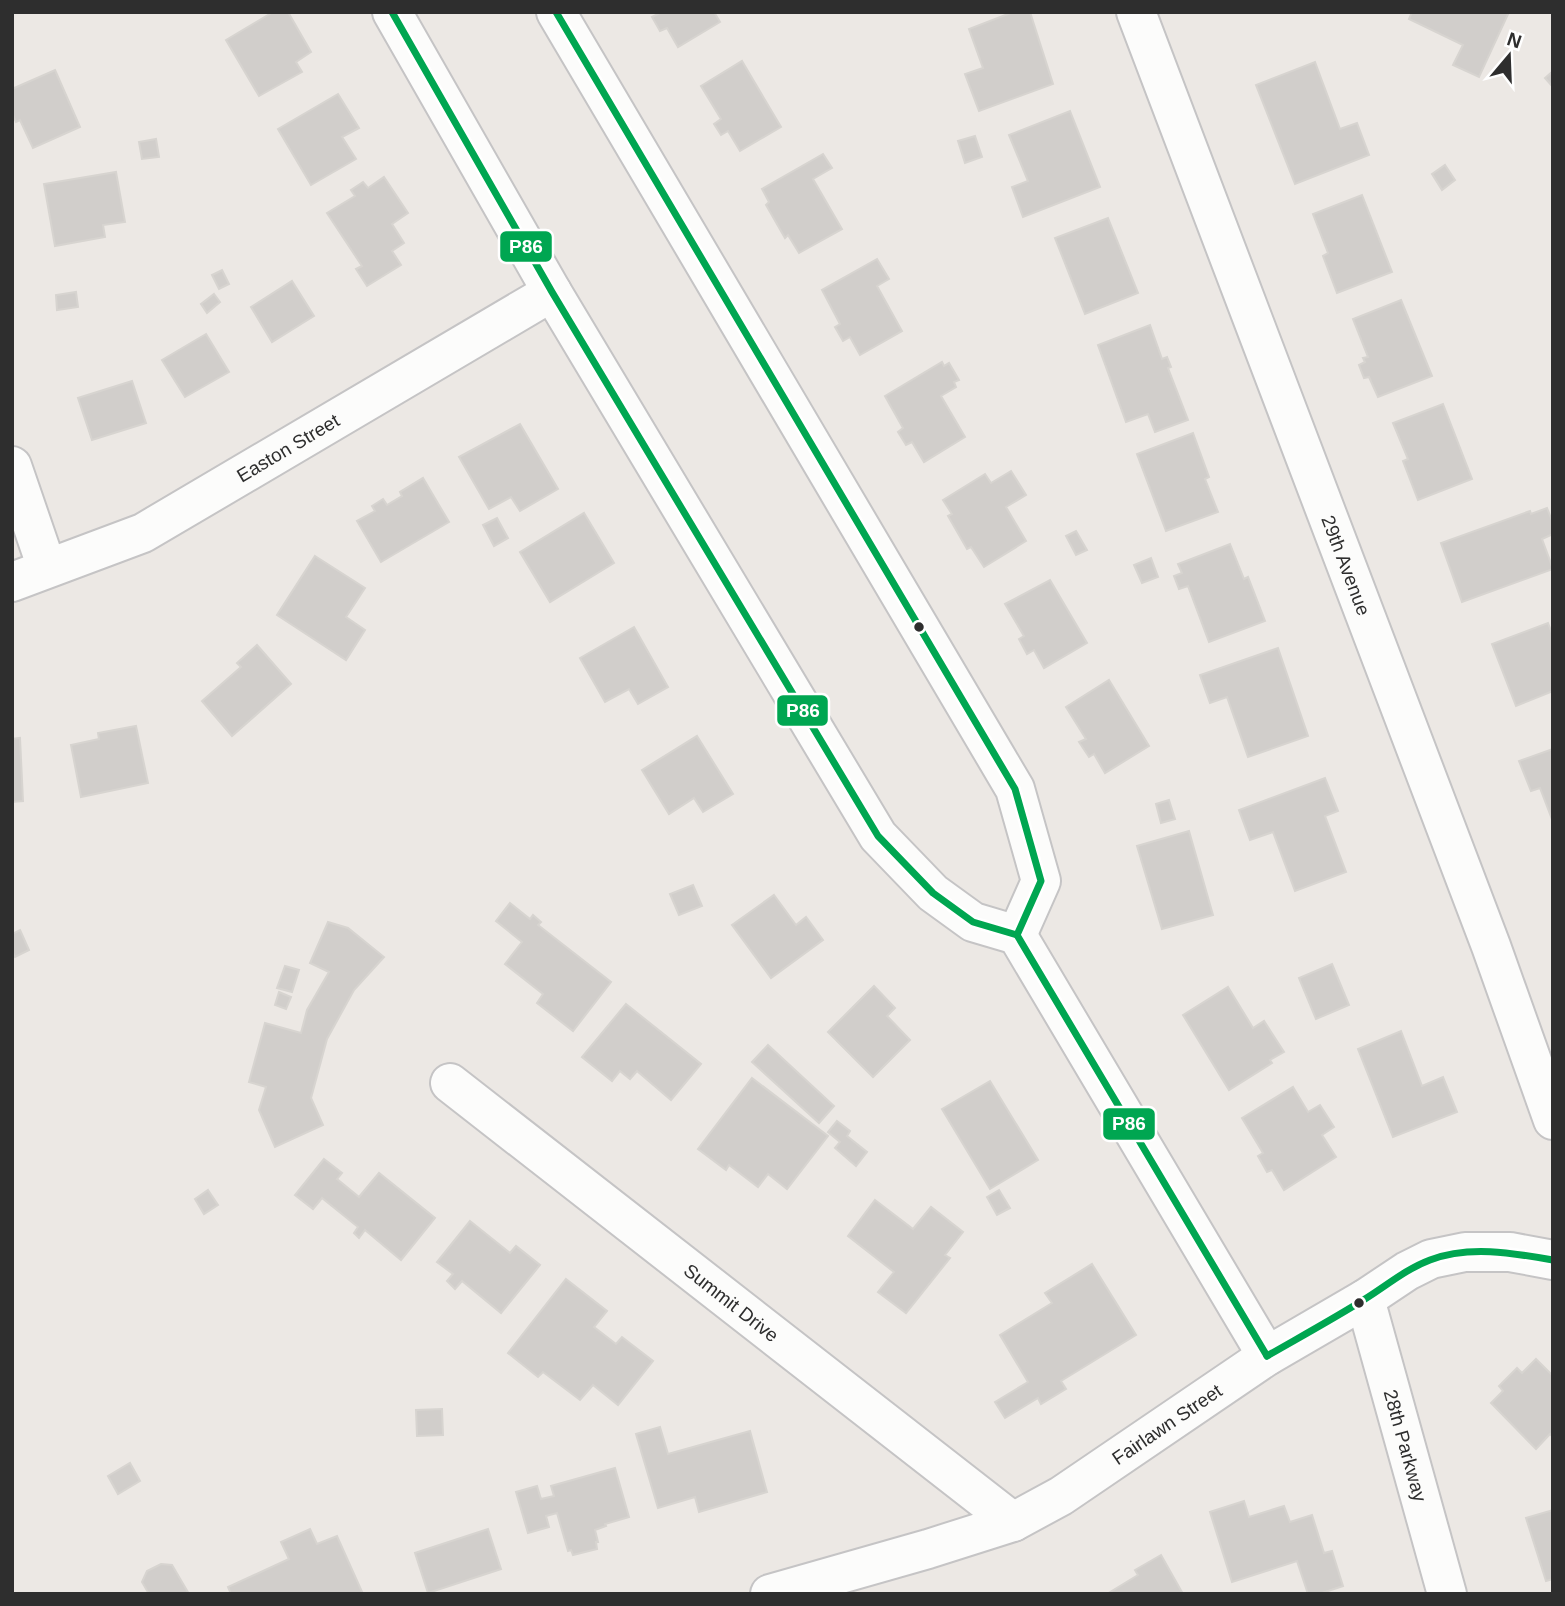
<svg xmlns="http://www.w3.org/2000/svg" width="1565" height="1606" font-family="Helvetica,sans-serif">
	<rect width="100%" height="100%" fill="#ece8e4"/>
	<g fill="#d1cecb" stroke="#d7d4d0" stroke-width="2">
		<polygon points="273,12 288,12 311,52 296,62 302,72 259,96 226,40"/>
		<polygon points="656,12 714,12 720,22 678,47 667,28 660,31 652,17 658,14"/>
		<polygon points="1013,12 1030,12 1053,84 979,111 965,74 983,68 969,29"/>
		<polygon points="1412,12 1509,12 1479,77 1453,65 1463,45 1409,19"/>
		<polygon points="742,61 781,127 740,151 728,131 721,135 714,124 721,119 701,86"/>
		<polygon points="1315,62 1340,129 1357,123 1369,155 1295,184 1256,85"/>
		<polygon points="55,70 80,127 33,148 20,120 16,122 12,113 12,89"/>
		<polygon points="1553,71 1553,87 1545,78"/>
		<polygon points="338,94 359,128 342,137 356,159 311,185 278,129"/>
		<polygon points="1070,111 1100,187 1023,217 1012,187 1028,181 1009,135"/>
		<polygon points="975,136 982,157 965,163 958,141"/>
		<polygon points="156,139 159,157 142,159 139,142"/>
		<polygon points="823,154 832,168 813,179 842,229 799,253 788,235 785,238 766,205 769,202 762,189"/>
		<polygon points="1445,165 1455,180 1442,190 1432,174"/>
		<polygon points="116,172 125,222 103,225 105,237 55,246 44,184"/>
		<polygon points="384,177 408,213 392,224 404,243 392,251 401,265 367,286 356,269 362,266 327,213 355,196 351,190 363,182 368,188"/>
		<polygon points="1362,195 1392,272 1337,293 1323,256 1328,253 1313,214"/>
		<polygon points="1108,218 1138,293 1085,314 1055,238"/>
		<polygon points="877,259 889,279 877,286 902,331 860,355 850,337 843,341 835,327 840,324 822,290"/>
		<polygon points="222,270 229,284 219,289 212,275"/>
		<polygon points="292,281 314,316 272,342 251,307"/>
		<polygon points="76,292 78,307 57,310 56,295"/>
		<polygon points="214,294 220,302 207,313 201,304"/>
		<polygon points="1401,300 1432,376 1378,397 1369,377 1364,378 1359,365 1365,362 1363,358 1368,357 1353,319"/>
		<polygon points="1150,325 1162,359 1167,357 1171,367 1168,368 1188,420 1155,432 1148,414 1126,422 1098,345"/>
		<polygon points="206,334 229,372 185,397 162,360"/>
		<polygon points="942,362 944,366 949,363 959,380 954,382 956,387 941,396 965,437 924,462 912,442 906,445 898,432 903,428 885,396"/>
		<polygon points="132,381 146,423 92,440 78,398"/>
		<polygon points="1443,404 1472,479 1418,500 1403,461 1408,459 1393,423"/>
		<polygon points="520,424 558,489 520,511 511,497 489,509 459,457"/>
		<polygon points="1193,433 1209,477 1205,479 1218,512 1166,531 1137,454"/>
		<polygon points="1011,471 1026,495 1006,507 1026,541 984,567 971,547 967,549 948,516 952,514 943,500 985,474 991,483"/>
		<polygon points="423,478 449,522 381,562 357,521 375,511 372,506 383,499 387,505 402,496 400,492"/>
		<polygon points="1547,508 1553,523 1553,534 1542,539 1553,569 1462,602 1441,543 1530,511 1531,514"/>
		<polygon points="584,513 614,563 550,602 520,552"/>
		<polygon points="497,518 508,538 494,546 483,525"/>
		<polygon points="1076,531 1087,550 1076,555 1066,536"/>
		<polygon points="1230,544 1244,579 1248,577 1265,621 1209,642 1188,586 1179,589 1174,576 1182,573 1178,564"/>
		<polygon points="315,556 365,588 346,617 365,630 346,660 277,615"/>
		<polygon points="1151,558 1158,577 1142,583 1134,565"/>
		<polygon points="1050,580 1087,643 1044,668 1034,650 1027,654 1019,639 1024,636 1005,604"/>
		<polygon points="1548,623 1553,636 1553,691 1516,706 1492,644"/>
		<polygon points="634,627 668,687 638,704 629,689 605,702 580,658"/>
		<polygon points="257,645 291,684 232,736 202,701 241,667 237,663"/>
		<polygon points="1278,648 1308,736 1248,757 1227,697 1210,703 1200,675"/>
		<polygon points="1109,680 1149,746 1105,773 1094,754 1089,757 1079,742 1086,739 1066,707"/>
		<polygon points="136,726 148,783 81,797 71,745 99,739 98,733"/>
		<polygon points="697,736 733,794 703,812 694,798 669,814 642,770"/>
		<polygon points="20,738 23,801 12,802 12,739"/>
		<polygon points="1553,749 1553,822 1540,788 1531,791 1519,761"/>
		<polygon points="1325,778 1338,811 1325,816 1346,872 1295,891 1273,832 1250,840 1239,810"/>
		<polygon points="1169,800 1175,819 1161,823 1156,804"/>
		<polygon points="1189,831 1213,915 1162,929 1137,846"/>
		<polygon points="693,885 702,906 679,915 670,894"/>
		<polygon points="774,895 796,925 806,917 823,940 771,978 732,925"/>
		<polygon points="510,903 530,919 533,915 541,922 538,925 611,982 573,1031 537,1003 543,994 505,964 522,942 496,921"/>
		<polygon points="328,922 348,928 384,957 354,990 327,1039 311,1098 323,1125 275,1147 259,1110 266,1087 249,1082 265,1023 301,1033 307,1010 329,972 310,963"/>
		<polygon points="20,930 29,950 15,957 12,951 12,934"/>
		<polygon points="1332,964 1349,1005 1316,1019 1299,978"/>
		<polygon points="285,966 299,970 292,992 277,988"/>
		<polygon points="874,986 895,1008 887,1016 910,1040 873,1077 828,1032"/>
		<polygon points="1228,987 1253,1028 1264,1021 1284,1052 1270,1060 1272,1063 1229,1090 1183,1015"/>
		<polygon points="279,992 291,997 286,1009 275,1005"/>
		<polygon points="626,1004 701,1064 671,1100 637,1071 630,1079 620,1071 612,1081 582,1057"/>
		<polygon points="1401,1031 1422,1086 1443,1077 1457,1112 1393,1137 1358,1049"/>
		<polygon points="768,1045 834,1106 819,1123 752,1062"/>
		<polygon points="752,1078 828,1136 787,1189 768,1174 758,1187 729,1165 726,1170 698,1149"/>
		<polygon points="990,1081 1038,1160 990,1189 942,1109"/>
		<polygon points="1293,1087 1308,1112 1320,1105 1334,1127 1322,1135 1336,1157 1284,1190 1272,1170 1267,1172 1258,1156 1263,1153 1242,1118"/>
		<polygon points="837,1121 850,1131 847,1136 867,1152 856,1166 835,1148 840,1142 828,1132"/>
		<polygon points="324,1159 342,1173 337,1179 359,1197 379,1173 435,1218 401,1260 365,1230 359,1238 354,1233 358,1227 322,1198 313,1209 295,1195"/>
		<polygon points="208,1190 218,1205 204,1214 195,1199"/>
		<polygon points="999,1190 1010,1208 997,1215 987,1197"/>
		<polygon points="875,1200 913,1229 931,1207 963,1232 945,1255 950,1258 906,1313 878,1292 894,1272 848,1236"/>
		<polygon points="470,1221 510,1253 516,1246 540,1265 501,1313 462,1281 455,1289 447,1281 453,1274 437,1262"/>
		<polygon points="1092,1264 1136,1335 1061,1381 1066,1389 1041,1404 1038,1398 1005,1418 995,1402 1028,1382 1000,1335 1052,1303 1045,1293"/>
		<polygon points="566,1279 607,1311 594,1327 616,1344 622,1337 653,1361 618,1405 593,1385 580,1400 543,1372 538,1377 508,1353"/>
		<polygon points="1536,1359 1553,1376 1553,1437 1550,1434 1536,1449 1491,1403 1503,1391 1499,1386 1517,1368 1522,1373"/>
		<polygon points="442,1409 443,1435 417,1436 416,1410"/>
		<polygon points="660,1427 668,1454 750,1431 767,1492 699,1512 695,1497 658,1508 636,1434"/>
		<polygon points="130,1463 140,1481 118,1494 108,1476"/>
		<polygon points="615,1468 629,1517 605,1524 606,1526 595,1530 598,1542 596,1542 597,1549 573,1555 571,1550 568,1551 557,1513 546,1516 549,1527 528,1533 516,1492 537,1486 541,1499 554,1496 551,1486"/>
		<polygon points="1244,1501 1249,1517 1284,1506 1290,1522 1312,1515 1324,1553 1332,1551 1343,1586 1319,1594 1308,1594 1297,1561 1232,1582 1210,1512"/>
		<polygon points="1553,1510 1553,1579 1546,1581 1526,1518"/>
		<polygon points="310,1529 317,1544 337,1536 363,1594 231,1594 228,1587 289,1559 281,1542"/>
		<polygon points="488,1529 501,1569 428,1593 415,1553"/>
		<polygon points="1161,1555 1183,1594 1107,1594 1138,1575 1135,1570"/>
		<polygon points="161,1564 172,1565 189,1594 149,1594 142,1582 147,1571"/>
	</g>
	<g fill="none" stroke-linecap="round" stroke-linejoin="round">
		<defs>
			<g id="street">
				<polyline points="392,12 552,292 878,836 933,893 973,922 1017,935 1267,1356"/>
				<polyline points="556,12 1015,789 1041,881 1017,935"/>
				<path id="s1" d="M 1136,12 L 1491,946 L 1553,1120"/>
				<polyline points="12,466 47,568"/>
				<path id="s2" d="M 12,582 L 143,533 L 552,292"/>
				<path id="s3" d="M 450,1083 L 1013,1522"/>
				<path id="s4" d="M 1365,1299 L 1447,1594"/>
				<path id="s5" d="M 770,1594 L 928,1549 L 1013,1522 L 1061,1496 L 1267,1356 L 1365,1299 L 1407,1271 L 1431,1259 L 1465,1252 L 1510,1252 L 1553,1260"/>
			</g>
		</defs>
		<use href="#street" stroke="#c5c4c5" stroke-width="42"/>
		<use href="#street" stroke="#fcfcfb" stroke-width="38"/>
		<defs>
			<g id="bus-1">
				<polyline points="392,12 552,292 878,836 933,893 973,922 1017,935 1267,1356"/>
				<polyline points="556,12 1015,789 1041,881 1017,935"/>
				<path d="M 1267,1356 C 1300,1337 1333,1319 1365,1299 C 1386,1286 1406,1269 1430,1260 C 1469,1245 1513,1253 1553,1260"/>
			</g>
		</defs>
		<use href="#bus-1" stroke="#fff" stroke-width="12"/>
		<use href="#bus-1" stroke="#00a651" stroke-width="7"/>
	</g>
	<g fill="#2e2e2e" stroke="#fff" stroke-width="2.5">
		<circle cx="919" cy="627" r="6"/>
		<circle cx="1359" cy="1303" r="6"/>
	</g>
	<g text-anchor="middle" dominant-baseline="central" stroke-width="5" stroke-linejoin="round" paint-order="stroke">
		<g font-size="19" fill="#2e2e2e" stroke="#fff">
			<text stroke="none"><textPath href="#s2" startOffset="308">Easton Street</textPath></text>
			<text stroke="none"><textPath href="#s1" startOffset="592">29th Avenue</textPath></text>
			<text stroke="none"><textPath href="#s3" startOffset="357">Summit Drive</textPath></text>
			<text stroke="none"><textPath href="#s5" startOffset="436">Fairlawn Street</textPath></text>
			<text stroke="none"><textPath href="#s4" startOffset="152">28th Parkway</textPath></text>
		</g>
	</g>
	<g stroke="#fff" stroke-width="2.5">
		<rect x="499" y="230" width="54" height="33" rx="7" fill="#00a651"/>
		<rect x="776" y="694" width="53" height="33" rx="7" fill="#00a651"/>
		<rect x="1102" y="1107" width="54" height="34" rx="7" fill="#00a651"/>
	</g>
	<g font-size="19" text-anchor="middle" font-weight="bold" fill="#fff">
		<text x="526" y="253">P86</text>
		<text x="803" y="717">P86</text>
		<text x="1129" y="1130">P86</text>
	</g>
	<rect width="1565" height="1606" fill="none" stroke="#2e2e2e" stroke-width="28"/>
	<g transform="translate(1509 56) rotate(19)" stroke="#ffffff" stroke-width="5" paint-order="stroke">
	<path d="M0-5L12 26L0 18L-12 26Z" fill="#2e2e2e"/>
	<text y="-10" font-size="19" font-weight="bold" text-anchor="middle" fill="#2e2e2e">N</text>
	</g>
</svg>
